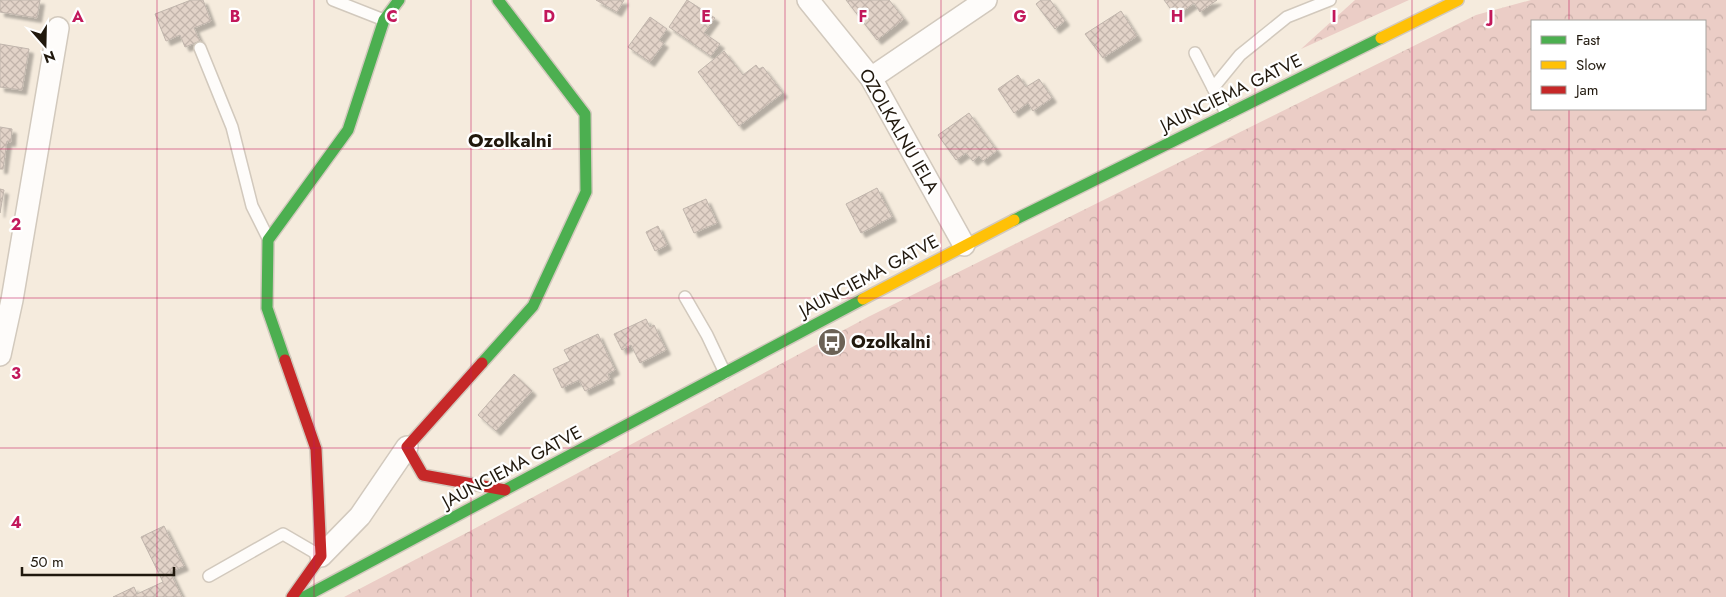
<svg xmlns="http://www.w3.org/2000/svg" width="1726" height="597" font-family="Jost,sans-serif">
	<defs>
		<pattern id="forest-crowns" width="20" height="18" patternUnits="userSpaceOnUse" patternTransform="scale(1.25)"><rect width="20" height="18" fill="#ebcdc6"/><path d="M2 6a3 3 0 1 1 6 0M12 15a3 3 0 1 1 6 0" fill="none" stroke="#c9afa9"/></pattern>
		<pattern id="building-cross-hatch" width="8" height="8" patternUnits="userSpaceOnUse" patternTransform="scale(1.25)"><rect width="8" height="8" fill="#e2d3c8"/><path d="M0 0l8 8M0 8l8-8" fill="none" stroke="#c2b4ab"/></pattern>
		<filter id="shadow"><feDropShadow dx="4.5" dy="4.5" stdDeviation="1" flood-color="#0004"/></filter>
	</defs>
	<rect width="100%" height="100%" fill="#f5ebdd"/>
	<g fill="url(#forest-crowns)" fill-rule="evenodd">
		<polygon points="1355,0 1409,0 1301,49"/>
		<path d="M 1531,0 L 1726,0 L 1726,597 L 344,597 L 470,531 L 868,317 L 1476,15 ZM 1705,21 L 1705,109 L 1532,109 L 1532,21 Z"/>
	</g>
	<g fill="url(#building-cross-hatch)" stroke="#c0b5ac" filter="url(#shadow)">
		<polygon points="0,0 40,0 37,18 0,12"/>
		<polygon points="191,0 203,0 211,21 194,28 200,41 185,47 180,35 166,41 155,14"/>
		<polygon points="596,0 624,0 617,12"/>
		<polygon points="687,0 715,18 704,33 720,44 711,56 669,27"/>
		<polygon points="846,0 889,0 904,19 877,40"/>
		<polygon points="1041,0 1050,0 1065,21 1055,29 1036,4"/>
		<polygon points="1164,0 1217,0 1200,12 1194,3 1176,16"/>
		<polygon points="1121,11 1137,36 1103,58 1085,34"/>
		<polygon points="650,17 667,29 659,40 664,43 650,62 628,47"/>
		<polygon points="0,44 29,49 22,90 0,87"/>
		<polygon points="724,51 743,75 756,65 759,69 763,67 783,93 739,126 698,72"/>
		<polygon points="1018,75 1026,87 1039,79 1052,98 1033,111 1028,103 1014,113 998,89"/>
		<polygon points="969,113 997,151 983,161 979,156 973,161 966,153 956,160 938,135"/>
		<polygon points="0,127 12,129 11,142 7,141 3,169 0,169"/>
		<polygon points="877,188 892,217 861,233 846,204"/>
		<polygon points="0,189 4,190 0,213"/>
		<polygon points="706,199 717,223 694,233 683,209"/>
		<polygon points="658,226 667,245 655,251 646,232"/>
		<polygon points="646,319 650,327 654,325 666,350 640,363 631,345 622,350 614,334"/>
		<polygon points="598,334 615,370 608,374 610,379 585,391 579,380 562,388 553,369 570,361 564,350"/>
		<polygon points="514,374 532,391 496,431 478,415"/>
		<polygon points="164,526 184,566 170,572 182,597 113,597 134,587 137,594 163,582 141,537"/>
	</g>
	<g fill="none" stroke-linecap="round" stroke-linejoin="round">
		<defs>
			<g id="lane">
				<polyline points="333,0 384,20"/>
				<polyline points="200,48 232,127 252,206 268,238"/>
				<polyline points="1195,53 1213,88"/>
				<polyline points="1227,115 1213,88 1240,55 1287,17 1330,0"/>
				<polyline points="685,297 707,335 725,373"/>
				<polyline points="209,576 283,534 319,555"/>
			</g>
			<g id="street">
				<polyline points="808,0 871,78 964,245"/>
				<polyline points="871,78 986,0"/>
				<polyline points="0,355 12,300 58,28"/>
				<polyline points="321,556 360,516 407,447"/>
			</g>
			<g id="fast">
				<polyline points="1014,220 1381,38"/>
				<polyline points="285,360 267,308 268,240 348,130 384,20 399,0"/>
				<polyline points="482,363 533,306 586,192 585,114 498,0"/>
				<polyline points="304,597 863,299"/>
			</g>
			<g id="slow">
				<polyline points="1381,38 1458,0"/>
				<polyline points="863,299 1014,220"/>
			</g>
			<g id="jam">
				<polyline points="285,360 316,449 321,556 292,597"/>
				<polyline points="482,363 407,447 423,475 505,490"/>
			</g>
		</defs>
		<use href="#lane" stroke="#d2c9bd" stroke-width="14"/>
		<use href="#street" stroke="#d2c9bd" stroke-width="24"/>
		<use href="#fast" stroke="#d2c9bd" stroke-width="14"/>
		<use href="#slow" stroke="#d2c9bd" stroke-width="14"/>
		<use href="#jam" stroke="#d2c9bd" stroke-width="14"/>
		<use href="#lane" stroke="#fefcfa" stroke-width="11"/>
		<use href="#street" stroke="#fefcfa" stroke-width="21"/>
		<use href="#fast" stroke="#4caf50" stroke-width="11"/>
		<use href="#slow" stroke="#ffc107" stroke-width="11"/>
		<use href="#jam" stroke="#c62828" stroke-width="11"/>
	</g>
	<path fill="none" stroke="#c2185b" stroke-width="1" stroke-opacity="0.55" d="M 157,0 L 157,597M 314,0 L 314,597M 471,0 L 471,597M 628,0 L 628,597M 785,0 L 785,597M 941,0 L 941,597M 1098,0 L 1098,597M 1255,0 L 1255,597M 1412,0 L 1412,597M 1569,0 L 1569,21M 1569,109 L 1569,597M 0,149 L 1726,149M 0,298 L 1726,298M 0,448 L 1726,448"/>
	<defs>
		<symbol id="bus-disc" viewBox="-11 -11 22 22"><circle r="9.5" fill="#6b6256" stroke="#fff"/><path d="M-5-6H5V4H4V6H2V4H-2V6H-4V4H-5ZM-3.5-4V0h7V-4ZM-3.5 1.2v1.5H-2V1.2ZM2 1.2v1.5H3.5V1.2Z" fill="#fff"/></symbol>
	</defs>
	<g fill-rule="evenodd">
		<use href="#bus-disc" x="816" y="326" width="32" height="32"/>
	</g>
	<g text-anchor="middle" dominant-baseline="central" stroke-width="4.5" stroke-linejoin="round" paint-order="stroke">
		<g font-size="18" fill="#20180d" stroke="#fff">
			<text transform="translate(1231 93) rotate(-26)">JAUNCIEMA GATVE</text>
			<text transform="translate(899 131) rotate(60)">OZOLKALNU IELA</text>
			<text transform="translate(869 276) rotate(-28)">JAUNCIEMA GATVE</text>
			<text transform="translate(512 467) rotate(-28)">JAUNCIEMA GATVE</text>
		</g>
		<g font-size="18" font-weight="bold" fill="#20180d" stroke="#fff" text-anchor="start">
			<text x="851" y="342">Ozolkalni</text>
		</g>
		<g font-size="19" font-weight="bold" fill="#20180d" stroke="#fff">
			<text x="510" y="140">Ozolkalni</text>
		</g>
	</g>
	<g font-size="16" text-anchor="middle" font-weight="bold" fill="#c2185b" stroke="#fff" stroke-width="4.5" stroke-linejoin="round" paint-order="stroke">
		<text x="78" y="22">A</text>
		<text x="235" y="22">B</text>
		<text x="392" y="22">C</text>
		<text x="549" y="22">D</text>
		<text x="706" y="22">E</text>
		<text x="863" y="22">F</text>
		<text x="1020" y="22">G</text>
		<text x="1177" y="22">H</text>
		<text x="1334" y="22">I</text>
		<text x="1491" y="22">J</text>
		<text x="16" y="230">2</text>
		<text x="16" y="379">3</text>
		<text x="16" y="528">4</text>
	</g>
	<rect x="1531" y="20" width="175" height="90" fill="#ffffff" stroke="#a6a39e"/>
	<rect x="1541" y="36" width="25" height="8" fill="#4caf50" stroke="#a6a39e"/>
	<text x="1576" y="45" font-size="15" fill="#20180d">Fast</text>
	<rect x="1541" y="61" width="25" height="8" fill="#ffc107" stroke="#a6a39e"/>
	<text x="1576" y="70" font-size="15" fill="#20180d">Slow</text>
	<rect x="1541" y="86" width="25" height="8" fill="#c62828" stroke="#a6a39e"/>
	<text x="1576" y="95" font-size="15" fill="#20180d">Jam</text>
	<g transform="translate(45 45) rotate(160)" stroke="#ffffff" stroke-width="4" paint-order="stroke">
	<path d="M0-4L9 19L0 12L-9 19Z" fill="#20180d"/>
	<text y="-8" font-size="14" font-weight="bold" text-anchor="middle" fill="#20180d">N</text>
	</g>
	<path d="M22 567v8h152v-8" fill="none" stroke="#20180d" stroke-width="2.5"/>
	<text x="30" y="567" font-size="15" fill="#20180d" stroke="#ffffff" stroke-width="4" paint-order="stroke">50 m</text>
</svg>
